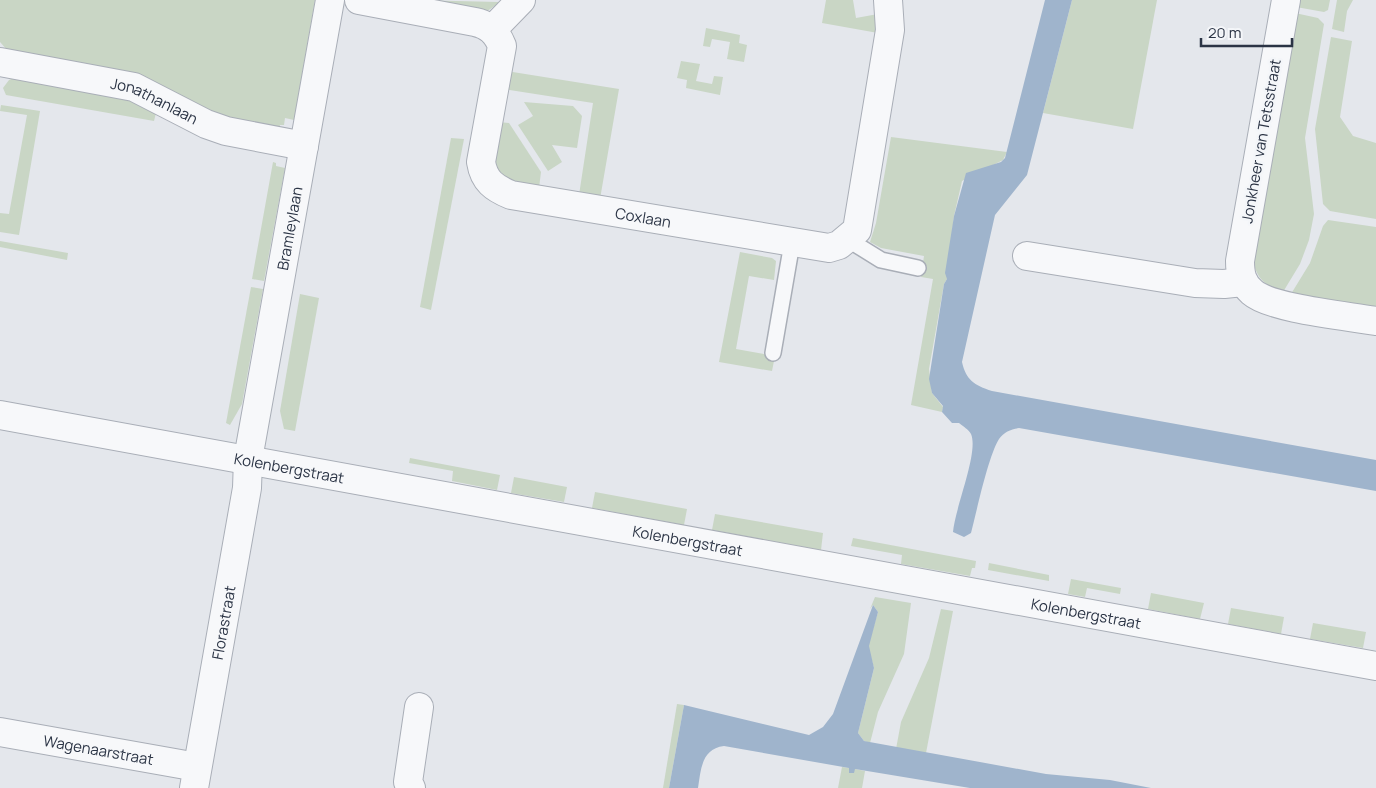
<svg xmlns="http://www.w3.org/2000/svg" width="1376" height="788" font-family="Manrope,sans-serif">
	<rect width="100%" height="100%" fill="#e4e7ec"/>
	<g fill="#c9d6c5">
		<polygon points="0,0 315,0 294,120 285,118 284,125 280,125 279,131 230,120 8,51 0,42"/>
		<polygon points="413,0 499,2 503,0 486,12"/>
		<polygon points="826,0 853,0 856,18 878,14 878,33 822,23"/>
		<polygon points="1072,0 1157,0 1133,129 1043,113"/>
		<polygon points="1298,0 1330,0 1328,10 1324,12 1296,7"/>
		<polygon points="1337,0 1353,0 1347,11 1344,32 1332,29"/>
		<path d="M 1295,13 L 1318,18 L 1324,24 L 1305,138 L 1314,214 L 1309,240 L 1300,264 L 1283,292 C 1266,287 1256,278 1253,260 Z"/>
		<polygon points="706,28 740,35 739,43 747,45 744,62 727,59 730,42 712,39 710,47 703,46"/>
		<polygon points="1331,37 1352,41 1340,117 1353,136 1376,143 1376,219 1330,211 1323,204 1315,129"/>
		<polygon points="681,61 700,64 696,81 712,84 714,76 723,77 720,95 686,88 687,80 677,78"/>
		<polygon points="507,71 619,89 600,199 579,195 593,103 504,89"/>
		<polygon points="14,78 128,96 157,109 154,121 6,95 3,88 9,80"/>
		<polygon points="524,102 573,106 582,116 577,148 552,145 562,162 548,171 518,125 533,116"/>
		<polygon points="1,105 40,111 19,235 0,232 0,213 9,214 27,115 0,111"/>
		<polygon points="498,122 509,123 541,172 539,188 507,182 493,169"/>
		<polygon points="891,137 1007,152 1003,160 962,181 954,216 947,279 944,284 929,369 932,393 943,407 942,412 911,405 933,279 921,277 924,256 881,248 870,242 876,223"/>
		<polygon points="451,138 464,139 431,310 420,307"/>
		<polygon points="273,162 276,163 276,166 285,168 264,281 252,279"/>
		<polygon points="1328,220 1376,227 1376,309 1291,294 1310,263 1323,226"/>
		<polygon points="0,241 68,253 67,260 0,247"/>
		<polygon points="740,252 772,258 776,261 774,280 749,276 736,349 775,356 772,371 719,362"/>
		<polygon points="251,287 263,289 242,404 230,425 226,423"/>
		<polygon points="300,294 319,298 295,431 284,429 280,411"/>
		<polygon points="410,458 500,475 497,490 452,481 453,471 409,463"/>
		<polygon points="514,477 567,487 564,502 511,493"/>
		<polygon points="595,492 687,509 684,525 592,508"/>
		<polygon points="715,514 823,533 821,550 712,530"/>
		<polygon points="853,538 976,561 975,568 972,568 970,576 901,564 902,555 851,546"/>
		<polygon points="989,563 1049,575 1049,581 988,570"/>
		<polygon points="1071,579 1121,588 1120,594 1087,588 1085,597 1068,594"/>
		<polygon points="1151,593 1204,603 1200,619 1148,609"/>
		<polygon points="875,597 911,603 904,654 878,712 870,743 864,741 858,733 874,668 868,646 878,612 873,605 870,609"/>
		<polygon points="1231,608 1284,617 1281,634 1228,624"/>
		<polygon points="941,609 953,611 926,753 896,749 901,722 929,658"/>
		<polygon points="1313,623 1366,632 1363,648 1310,639"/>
		<polygon points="677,704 684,705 669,788 663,788"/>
		<polygon points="842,767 850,768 849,772 855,769 865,771 862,788 838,788"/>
	</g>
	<g fill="#9fb4cc">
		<path d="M 1045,0 L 1072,0 L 1027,175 L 995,215 L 962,362 C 966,380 974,385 992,391 L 1376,460 L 1376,491 L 1019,428 C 1011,429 1004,432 999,439 C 988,457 977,510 971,533 L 964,537 L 953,532 C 955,508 979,452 971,434 C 969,430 963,426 959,423 L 952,423 L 942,412 L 943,406 L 932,393 L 929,379 L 944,284 L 947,279 L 945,273 L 954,216 L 966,173 L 1001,162 L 1005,158 Z"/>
		<path d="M 873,605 L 878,612 L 869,646 L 874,668 L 858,733 L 864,741 L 1046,774 L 1110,780 L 1151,788 L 970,788 L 855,769 L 854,773 L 849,773 L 849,768 L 724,746 C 701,749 701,770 698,788 L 669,788 L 684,705 L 809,735 L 823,727 L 833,714 Z"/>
	</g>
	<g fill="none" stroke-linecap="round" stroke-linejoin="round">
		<defs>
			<g id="service">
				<polyline points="847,239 881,260 918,268"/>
				<polyline points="773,353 792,243"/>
			</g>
			<g id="minor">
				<path id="s1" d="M 359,0 L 475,22 C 489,25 497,33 502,46 L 481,162 C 484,181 494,188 511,195 L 829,248 L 839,245 L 857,230 L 890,30 L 888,0"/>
				<path d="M 1286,0 L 1240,261 C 1240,274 1242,283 1252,292 C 1271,309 1349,316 1376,321"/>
				<polyline points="492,30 521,0"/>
				<path id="s2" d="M 0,62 L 134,87 L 206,124 L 226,131 L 304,146"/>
				<polyline points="1027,256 1195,283 1224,284 1243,282"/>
				<path id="s3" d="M 0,415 L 1376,666"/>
				<path id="s4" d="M 0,732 L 197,767"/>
				<path id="s5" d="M 194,788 L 247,488 L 248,459 L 330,0"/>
				<polyline points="411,788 408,782 419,707"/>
			</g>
		</defs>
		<use href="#service" stroke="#a9aeb7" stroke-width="18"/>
		<use href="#minor" stroke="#a9aeb7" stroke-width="30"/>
		<use href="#service" stroke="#f7f8fa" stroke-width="15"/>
		<use href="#minor" stroke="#f7f8fa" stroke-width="28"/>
	</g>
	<g text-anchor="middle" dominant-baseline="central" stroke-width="5" stroke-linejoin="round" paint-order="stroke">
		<g font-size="15" fill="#2b3445" stroke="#f4f6f9">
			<text stroke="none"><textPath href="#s2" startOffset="160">Jonathanlaan</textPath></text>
			<text transform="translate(1261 141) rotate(-80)">Jonkheer van Tetsstraat</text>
			<text stroke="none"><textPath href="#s1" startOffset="455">Coxlaan</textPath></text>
			<text stroke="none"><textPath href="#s5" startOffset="568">Bramleylaan</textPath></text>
			<text stroke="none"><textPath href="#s3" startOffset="294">Kolenbergstraat</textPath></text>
			<text stroke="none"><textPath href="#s3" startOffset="699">Kolenbergstraat</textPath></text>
			<text stroke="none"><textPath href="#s3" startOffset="1104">Kolenbergstraat</textPath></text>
			<text stroke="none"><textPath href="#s5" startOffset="168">Florastraat</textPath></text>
			<text stroke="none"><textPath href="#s4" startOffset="100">Wagenaarstraat</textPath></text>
		</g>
	</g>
	<path d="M1201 38v8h91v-8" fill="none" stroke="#2b3445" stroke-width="2.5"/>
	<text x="1208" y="38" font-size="15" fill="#2b3445" stroke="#f4f6f9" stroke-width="4" paint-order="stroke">20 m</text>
</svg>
